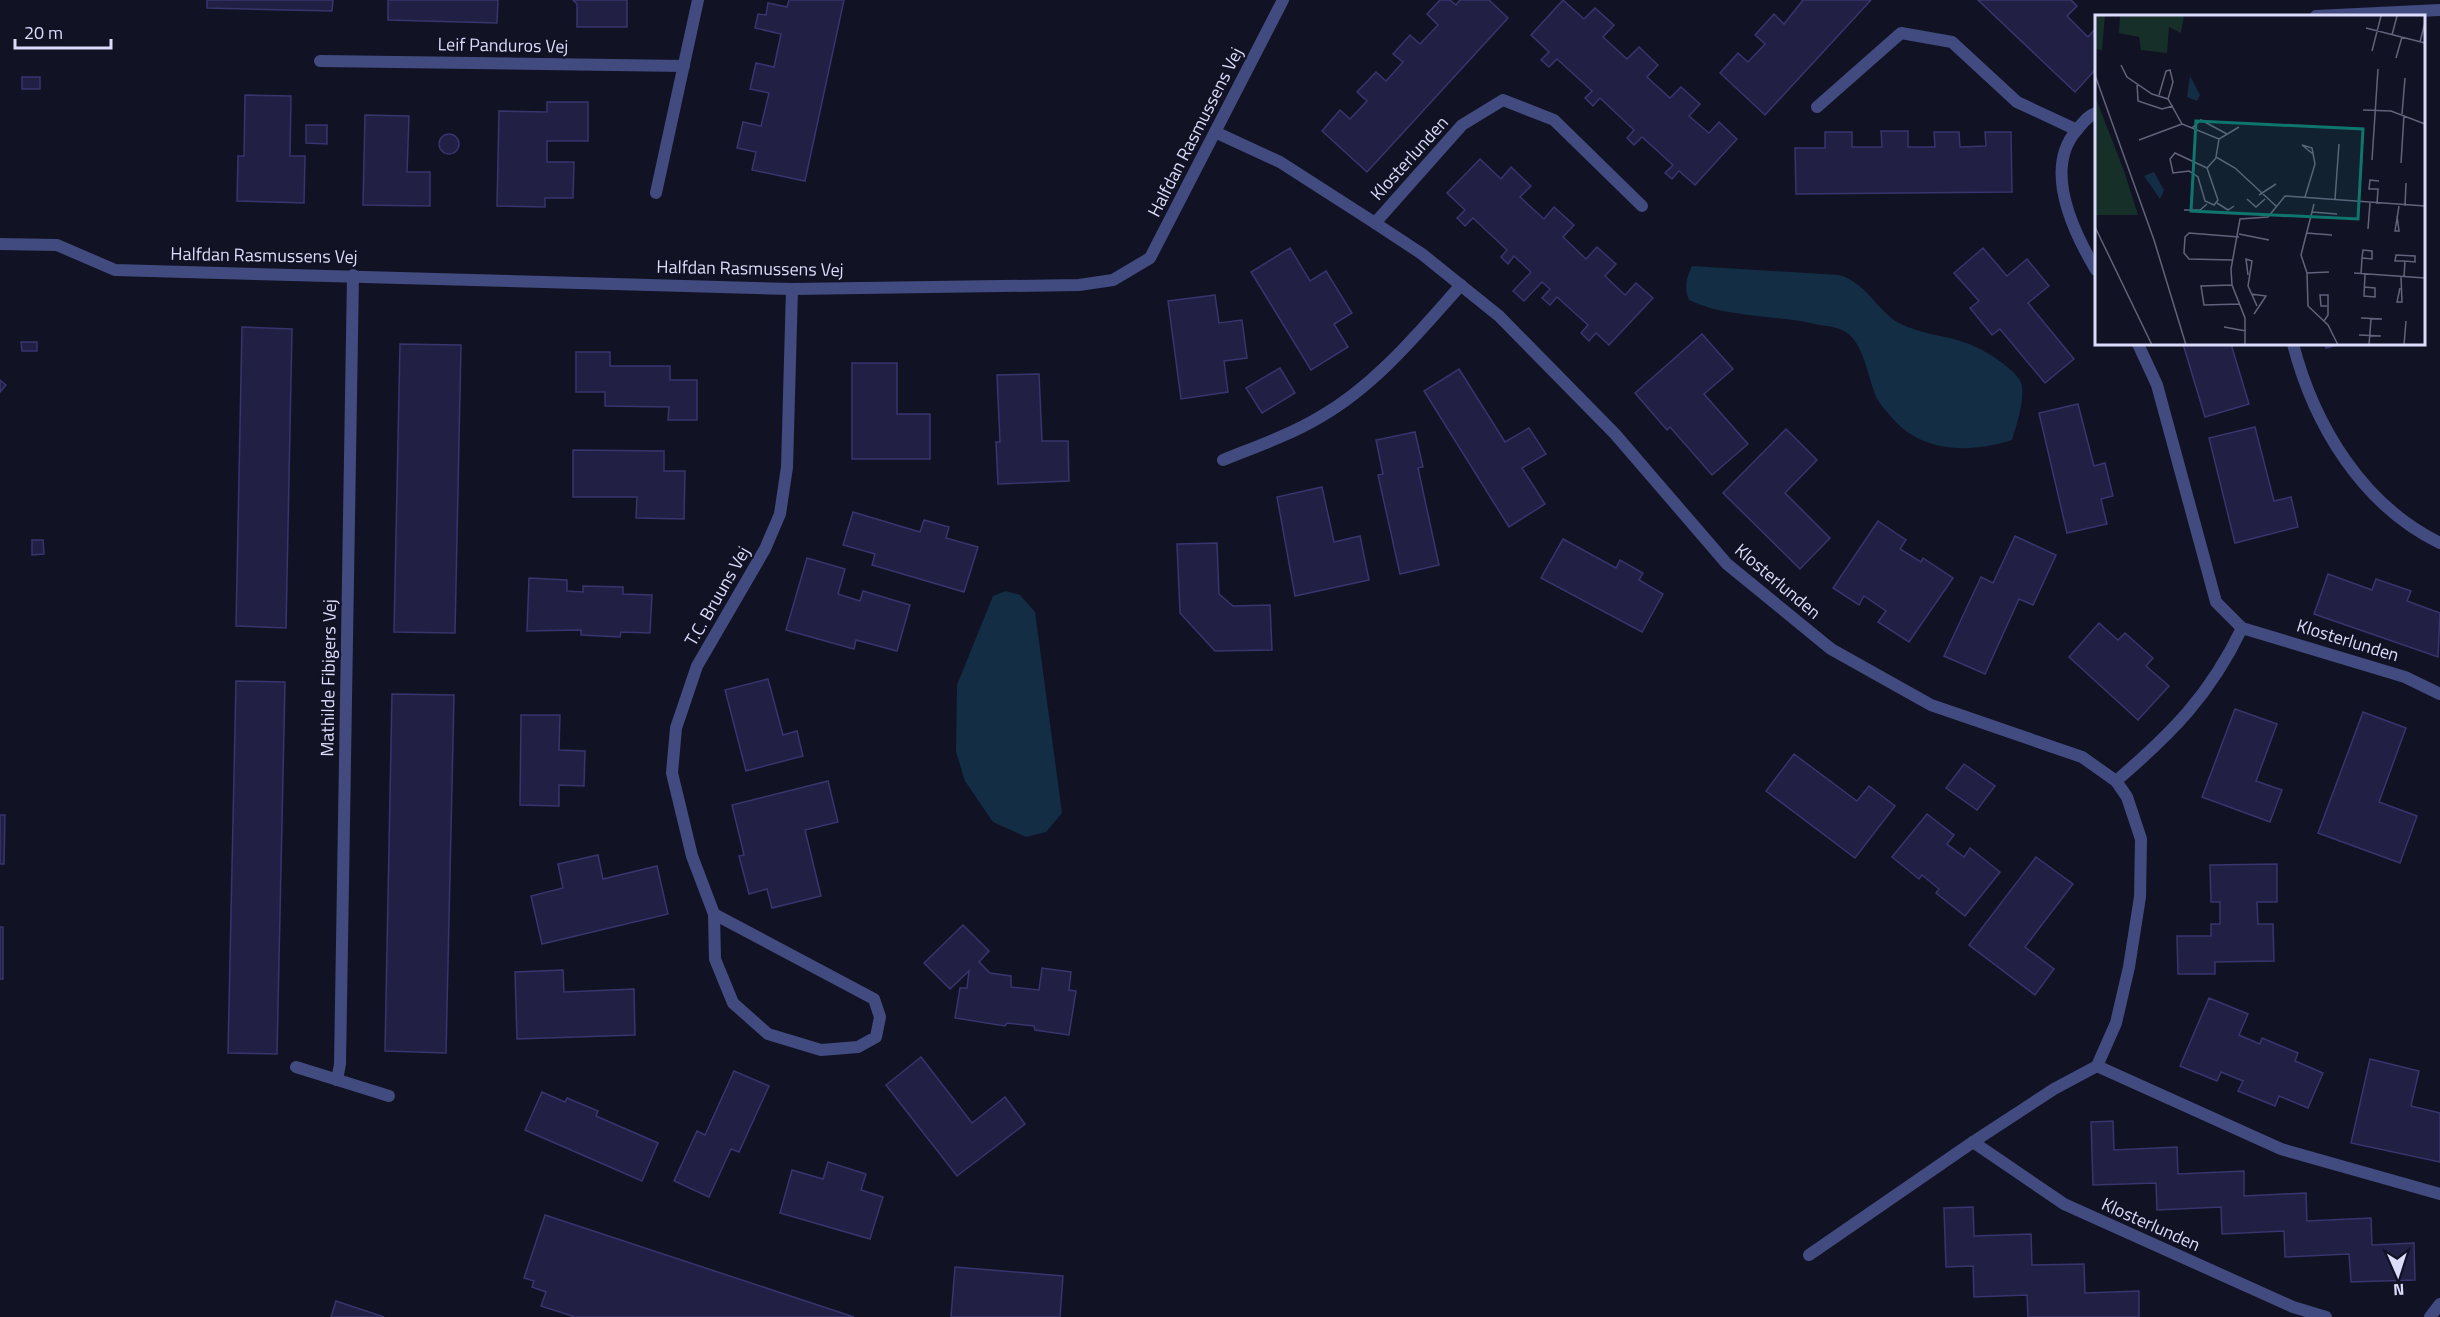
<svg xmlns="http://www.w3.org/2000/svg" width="2440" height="1317" font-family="'Titillium Web',sans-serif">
	<rect width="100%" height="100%" fill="#121225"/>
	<g fill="#122d44">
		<path d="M 1692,266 L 1839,275 C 1866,282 1876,310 1899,323 C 1922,335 1946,335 1969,344 C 1983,349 2020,371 2022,386 C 2024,404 2017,423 2012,440 C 1968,454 1918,453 1888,413 C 1883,407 1877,401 1875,394 C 1867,374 1863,339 1842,330 C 1834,326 1823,326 1815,324 C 1774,315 1727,318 1689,300 C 1684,287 1686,279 1692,266 Z"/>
		<polygon points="1006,591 1020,595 1035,612 1062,813 1046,832 1026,837 993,822 965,781 956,752 957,685 993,596"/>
	</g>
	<g fill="#212044" stroke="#36356d" stroke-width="1.5">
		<polygon points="207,0 333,0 332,11 207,8"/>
		<polygon points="388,0 498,0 497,23 388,20"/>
		<polygon points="573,0 627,0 627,27 577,27 577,4"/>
		<polygon points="789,0 844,0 805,181 752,170 756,152 737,148 743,122 761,126 769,93 750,89 756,63 774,67 781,34 755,28 758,14 766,15 768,3 787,7"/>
		<polygon points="1440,0 1450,0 1456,5 1460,0 1489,0 1508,18 1367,172 1322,131 1340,110 1350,119 1367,101 1357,92 1376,72 1386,81 1403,62 1393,54 1410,35 1420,44 1438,25 1427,14"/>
		<polygon points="1563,0 1584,19 1595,8 1614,25 1603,37 1627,59 1639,47 1658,65 1647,77 1670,98 1681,87 1700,104 1689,116 1709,133 1719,122 1737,139 1695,185 1679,171 1672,179 1665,173 1673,165 1642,137 1634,145 1627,138 1634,130 1600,98 1593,106 1585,98 1592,91 1557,59 1549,67 1541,60 1549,52 1531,35"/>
		<polygon points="1803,0 1871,0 1765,115 1720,73 1738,53 1748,62 1765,44 1755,35 1774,14 1784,24"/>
		<polygon points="1978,0 2071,0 2077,6 2067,16 2088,37 2096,28 2096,69 2075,92"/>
		<rect x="22" y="77" width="18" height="12"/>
		<polygon points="245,95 291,96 290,156 305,156 304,203 237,201 238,156 244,156"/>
		<polygon points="547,102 588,102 588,141 547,141 547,162 574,162 573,198 545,198 545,207 497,206 499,111 547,112"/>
		<polygon points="365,115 409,116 407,172 430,172 430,206 363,205"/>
		<polygon points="306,125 327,125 327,144 306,143"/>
		<polygon points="1881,131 1908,131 1908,147 1935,147 1934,132 1959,132 1960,147 1986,146 1985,132 2011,132 2012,192 1796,194 1795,148 1825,148 1825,132 1852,132 1852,147 1882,147"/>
		<circle cx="449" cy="144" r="10"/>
		<polygon points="1480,159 1501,179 1511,167 1531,186 1520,197 1544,219 1554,207 1574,225 1563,237 1586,259 1597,247 1616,264 1605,276 1625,295 1636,283 1653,298 1609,345 1596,333 1589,341 1581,333 1588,325 1557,297 1550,305 1542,298 1550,289 1542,282 1524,301 1513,291 1531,272 1514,256 1508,264 1501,257 1507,250 1473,218 1465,226 1457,218 1465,210 1447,193"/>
		<polygon points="1290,248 1310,281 1326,271 1352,313 1334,324 1348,347 1311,370 1251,272"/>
		<polygon points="1983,248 2007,276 2027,259 2049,286 2028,303 2074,359 2045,383 2000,329 1992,335 1970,308 1979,301 1954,273"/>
		<polygon points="1215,295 1219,323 1242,320 1247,358 1224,361 1228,392 1181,399 1168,301"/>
		<polygon points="242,327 292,329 286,628 236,626"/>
		<polygon points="1702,334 1733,369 1704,394 1748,444 1712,475 1670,427 1667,430 1635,393"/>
		<polygon points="21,342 37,342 37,351 22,351"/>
		<polygon points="400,344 461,345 455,633 394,632"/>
		<polygon points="2183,344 2231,344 2249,404 2205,417"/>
		<polygon points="2325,344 2341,344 2326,348"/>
		<polygon points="576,352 610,352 610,366 670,366 670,380 697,380 697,420 668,420 669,407 605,406 605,392 576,392"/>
		<polygon points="852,363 897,363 897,414 930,414 930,459 852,459"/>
		<polygon points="1280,368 1295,393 1262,413 1246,388"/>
		<polygon points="1459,369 1505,442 1529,428 1546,454 1522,468 1545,504 1509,527 1424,391"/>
		<polygon points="1039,374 1042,441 1068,441 1069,481 998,484 996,442 1000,442 997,375"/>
		<polygon points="0,380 6,385 0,392"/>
		<polygon points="2078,404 2094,466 2105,463 2113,496 2101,499 2107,524 2067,533 2039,413"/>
		<polygon points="2255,427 2274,501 2291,497 2298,527 2235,543 2209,438"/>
		<polygon points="1786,429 1817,460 1785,493 1830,538 1800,569 1723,493"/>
		<polygon points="1415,432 1423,467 1418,468 1439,565 1400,574 1378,475 1383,474 1376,440"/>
		<polygon points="573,450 664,451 664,471 685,471 684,519 636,518 637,497 573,497"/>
		<polygon points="1322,487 1334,542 1360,536 1369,580 1295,596 1277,497"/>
		<polygon points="853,512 920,532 924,520 949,527 946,538 978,547 964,592 872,565 875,554 843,545"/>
		<polygon points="1878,521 1906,540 1900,549 1921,562 1923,558 1953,578 1909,642 1878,622 1886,611 1864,596 1859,605 1833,588"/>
		<polygon points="2015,536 2056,555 2033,605 2019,599 1985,674 1944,656 1981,577 1993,583"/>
		<polygon points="1563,539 1616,568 1620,560 1643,573 1639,580 1663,594 1642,632 1541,578"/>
		<polygon points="32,540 43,540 44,554 32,555"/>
		<polygon points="1217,543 1219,594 1233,606 1270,605 1272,650 1215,651 1180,613 1177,544"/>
		<polygon points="807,558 845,569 838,594 860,601 863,591 910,605 897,651 856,640 854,649 786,630"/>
		<polygon points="2328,574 2372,590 2376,579 2411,591 2407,601 2440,613 2438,657 2314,614"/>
		<polygon points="529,578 567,580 567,591 583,592 583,586 623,587 623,594 652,595 650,633 621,632 620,637 581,635 581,630 527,631"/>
		<polygon points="2099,623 2118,640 2125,633 2153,658 2146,666 2169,686 2138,720 2069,657"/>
		<polygon points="768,679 783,735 797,731 803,756 746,771 725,690"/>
		<polygon points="236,681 285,682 277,1054 228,1053"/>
		<polygon points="392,694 454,695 446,1053 385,1051"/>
		<polygon points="2235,709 2277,724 2256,781 2282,790 2270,822 2202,797"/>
		<polygon points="2363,712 2406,728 2379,802 2417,816 2400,863 2318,833"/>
		<polygon points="521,715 560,715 559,750 585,751 584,786 559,785 559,806 520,805"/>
		<polygon points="1794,754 1857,801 1869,786 1895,806 1855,858 1766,791"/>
		<polygon points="1964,764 1995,786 1977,810 1946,788"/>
		<polygon points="828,781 838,822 805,830 821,896 772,908 767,889 749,894 739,856 744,855 732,805"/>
		<polygon points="1927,814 1954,835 1947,844 1964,857 1970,848 2000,872 1965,916 1936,893 1939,889 1922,875 1919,879 1892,857"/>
		<polygon points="0,815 5,815 4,864 0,864"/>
		<polygon points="598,855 603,879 657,866 668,914 542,944 531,896 563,888 558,864"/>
		<polygon points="2036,857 2073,884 2025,947 2054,969 2035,995 1969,945"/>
		<polygon points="2277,864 2277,902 2257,902 2258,924 2273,924 2274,961 2215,962 2215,974 2178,974 2177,936 2211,936 2211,924 2220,924 2220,902 2211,902 2210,865"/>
		<polygon points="963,925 989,951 979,962 990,973 1011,976 1011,987 1039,990 1042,968 1071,972 1069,990 1076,991 1069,1035 1035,1030 1034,1026 1007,1023 1005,1026 955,1018 960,988 967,988 969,971 950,989 924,963"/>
		<rect x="0" y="927" width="3" height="52"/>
		<polygon points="563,970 564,992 634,989 635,1035 517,1039 515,972"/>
		<polygon points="2209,998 2248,1014 2239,1035 2260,1044 2262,1038 2298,1053 2295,1061 2323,1073 2308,1108 2279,1096 2275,1106 2238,1091 2243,1081 2221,1072 2217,1081 2180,1066"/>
		<polygon points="921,1057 972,1123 1005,1097 1025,1124 957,1176 886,1085"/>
		<polygon points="2370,1059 2419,1071 2411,1106 2440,1113 2440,1162 2351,1143"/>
		<polygon points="734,1071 769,1086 739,1152 731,1149 709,1197 674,1181 697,1131 705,1135"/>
		<polygon points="542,1092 565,1102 567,1098 598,1111 596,1116 658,1143 642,1181 525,1130"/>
		<polygon points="2113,1121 2114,1150 2177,1147 2178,1174 2244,1171 2244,1196 2306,1193 2307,1221 2371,1218 2372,1245 2414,1243 2415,1280 2351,1282 2349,1254 2285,1257 2284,1231 2222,1234 2221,1207 2157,1210 2156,1183 2093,1185 2091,1122"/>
		<polygon points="828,1162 866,1174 861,1190 883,1197 870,1239 780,1213 792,1170 823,1179"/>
		<polygon points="1973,1207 1974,1236 2031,1234 2032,1265 2084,1264 2085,1293 2139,1291 2139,1317 2028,1317 2027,1295 1974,1297 1973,1266 1946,1267 1944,1208"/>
		<polygon points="545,1215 854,1317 575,1317 541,1306 546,1292 532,1287 534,1281 524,1278"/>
		<polygon points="955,1267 1063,1276 1060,1317 951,1317"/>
		<polygon points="336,1301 384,1317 331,1317"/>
	</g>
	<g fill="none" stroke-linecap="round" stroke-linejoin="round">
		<g stroke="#424b7f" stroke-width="12">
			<polyline points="2316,16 2440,10"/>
			<polyline points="320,61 684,66"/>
			<polyline points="1817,107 1901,33 1952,42 2017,102 2077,130"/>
			<path d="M 2096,113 C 2087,116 2083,123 2076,131 C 2043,170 2074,233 2096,270"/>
			<polyline points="1215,132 1280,162 1375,223 1422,254 1499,316 1615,434 1727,564 1831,649 1931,705 2082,757 2116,781 2127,797 2141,839 2140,897 2129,967 2116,1023 2097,1066 2054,1089 1973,1142 1809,1255"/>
			<polyline points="656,193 698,0"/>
			<polyline points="1375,223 1462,125 1503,100 1554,120 1642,206"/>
			<polyline points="0,244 57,245 115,270 792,289 1079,285 1113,280 1150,258 1283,0"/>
			<polyline points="2138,344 2157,385 2216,602 2242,628 2405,677 2440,694"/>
			<path d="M 2293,344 C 2314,425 2362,505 2440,543"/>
			<path d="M 1223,460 C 1255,447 1290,435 1320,417 C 1376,385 1419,332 1461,285"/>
			<path d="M 2116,781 C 2172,733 2210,695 2242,628"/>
			<polyline points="714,914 874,999 880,1017 876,1037 858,1047 821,1050 768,1034 733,1003 715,959 714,914 692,856 672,773 676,728 697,666 765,549 780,514 787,467 792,289"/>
			<polyline points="2097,1066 2281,1149 2440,1194"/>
			<polyline points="296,1067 389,1096"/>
			<polyline points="337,1080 340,1064 353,275"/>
			<polyline points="1973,1142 2064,1204 2293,1307 2326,1317"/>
			<polyline points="2430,1317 2440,1304"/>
		</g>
	</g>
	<g text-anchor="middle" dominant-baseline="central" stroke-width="4.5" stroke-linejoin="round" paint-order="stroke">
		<g font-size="18" fill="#dbdcfb" stroke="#121225">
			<text transform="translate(503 45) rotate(1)">Leif Panduros Vej</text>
			<text transform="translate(1195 132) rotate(-63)">Halfdan Rasmussens Vej</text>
			<text transform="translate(1409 158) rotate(-48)">Klosterlunden</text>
			<text transform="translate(264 255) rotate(1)">Halfdan Rasmussens Vej</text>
			<text transform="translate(750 268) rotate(1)">Halfdan Rasmussens Vej</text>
			<text transform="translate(1778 581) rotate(40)">Klosterlunden</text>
			<text transform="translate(717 596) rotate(-60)">T.C. Bruuns Vej</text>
			<text transform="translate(2348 640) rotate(17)">Klosterlunden</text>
			<text transform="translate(328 678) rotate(-89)">Mathilde Fibigers Vej</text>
			<text transform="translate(2151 1224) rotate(24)">Klosterlunden</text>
		</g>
	</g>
	<g transform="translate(2095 15)">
		<rect width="330" height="330" fill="#121225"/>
		<path d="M 0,0 L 10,0 L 7,35 L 0,34 ZM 25,0 L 89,0 L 86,18 L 74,12 L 72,38 L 46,35 L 44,22 L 24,18 ZM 0,81 L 29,156 L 43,200 L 0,200 Z" fill="#162f29"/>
		<path d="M 95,61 L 105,80 L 102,86 L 92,82 ZM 59,157 L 69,175 L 65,184 L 49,161 Z" fill="#122d44"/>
		<path fill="none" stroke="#62637b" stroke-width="1.5" d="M 271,13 L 330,28M 297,20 L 302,1M 325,27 L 330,7M 277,36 L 286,1M 301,43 L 307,22M 26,50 L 32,62 L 57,79 L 73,84 L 87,109 L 124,124M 0,60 L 59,225 L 91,330M 42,68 L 43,86 L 67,94 L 78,91M 64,80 L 71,56 L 75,55 L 78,67 L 73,84M 268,95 L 296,96 L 330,109M 307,99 L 310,63M 144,112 L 124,124 L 121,142 L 140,153 L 181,191M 97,113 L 106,105 L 132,119M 44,125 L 87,109M 277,145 L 283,54M 306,148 L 309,100M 112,153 L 123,185 L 119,190 L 110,186 L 103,162 L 94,156 L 78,158 L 75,144 L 80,138 L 112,153 L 121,143M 164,180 L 181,169M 210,182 L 220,149 L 217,133 L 207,130 L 218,139M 152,184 L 161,192 L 170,184M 240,184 L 244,129M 122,188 L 133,195 L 139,191M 219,189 L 206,240 L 212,258 L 213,291 L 233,310 L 243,330M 282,189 L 283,174 L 274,174 L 275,165 L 284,166M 310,191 L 311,168M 89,195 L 105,195 L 112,189M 217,197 L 242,199M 274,200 L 273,214 L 275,188M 302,201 L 304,216 L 300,216 L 304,191M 0,212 L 57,330M 211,218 L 237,220M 144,219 L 174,225M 137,245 L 94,244 L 89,238 L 90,222 L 94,218 L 144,222M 212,258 L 234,257M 259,258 L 330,263M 266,259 L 267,243 L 268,235 L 277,236 L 277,244 L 267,243M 153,260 L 151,244 L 157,246 L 153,271 L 162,291M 309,262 L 310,246 L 320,247 L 320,241 L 301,240 L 300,246 L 310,246M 137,270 L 106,271 L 109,290 L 144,289M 269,272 L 280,273 L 280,282 L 269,281 L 270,259M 305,273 L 302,287 L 307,287 L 306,262M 156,279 L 171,281 L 159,299M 266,303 L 287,304M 229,306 L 233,300 L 233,280 L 225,280 L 226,291 L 232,291M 129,312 L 151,316M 264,320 L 286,321M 150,330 L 150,303 L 137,270 L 136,254 L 145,204 L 173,202 L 190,181 L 330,191M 274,330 L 276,304M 309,330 L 311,306"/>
		<path fill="#0f766e" fill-opacity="0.15" stroke="#0f766e" stroke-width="3" d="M 101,106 L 268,114 L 263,204 L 96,196 Z"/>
		<rect width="330" height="330" fill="none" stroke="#dbdcfb" stroke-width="3"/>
	</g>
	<g transform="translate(2398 1275) rotate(177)" stroke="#121225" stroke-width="4.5" paint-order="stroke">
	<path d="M0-4.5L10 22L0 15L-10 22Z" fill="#dbdcfb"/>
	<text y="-9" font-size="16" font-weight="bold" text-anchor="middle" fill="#dbdcfb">N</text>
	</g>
	<path d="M15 39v9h96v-9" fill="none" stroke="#dbdcfb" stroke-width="3"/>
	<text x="24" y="39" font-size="18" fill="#dbdcfb" stroke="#121225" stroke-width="4.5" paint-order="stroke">20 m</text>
</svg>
